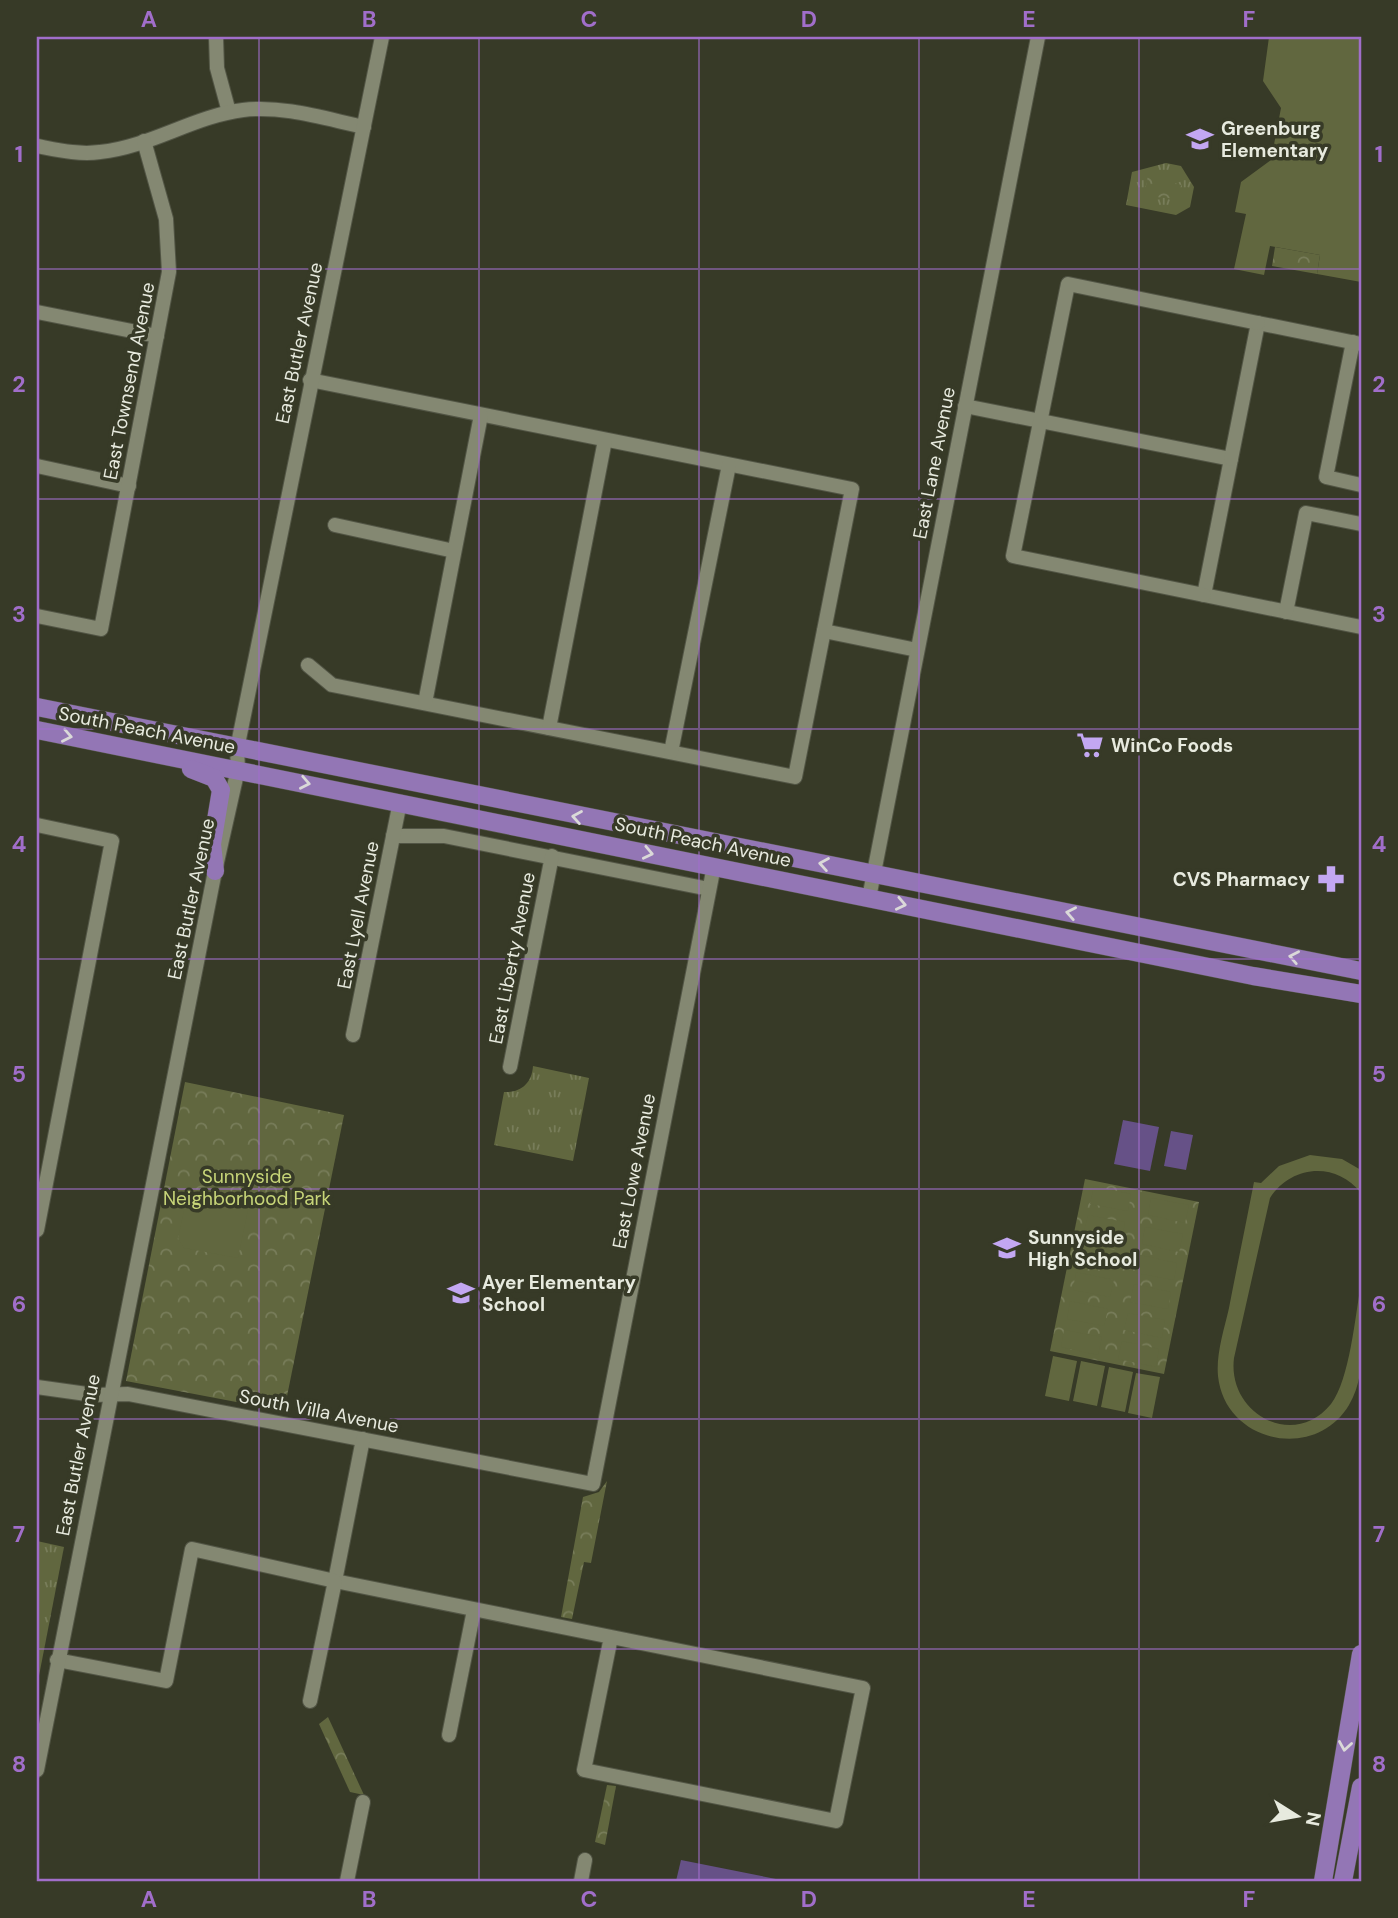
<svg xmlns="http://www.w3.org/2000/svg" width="1398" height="1918" font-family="'DM Sans',sans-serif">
	<defs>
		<pattern id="grass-tufts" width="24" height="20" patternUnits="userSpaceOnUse" patternTransform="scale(1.75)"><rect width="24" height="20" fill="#61673f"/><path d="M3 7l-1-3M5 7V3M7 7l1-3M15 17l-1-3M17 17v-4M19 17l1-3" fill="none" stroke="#787d5a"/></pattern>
		<pattern id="park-crowns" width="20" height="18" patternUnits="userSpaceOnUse" patternTransform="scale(1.75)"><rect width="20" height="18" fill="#61673f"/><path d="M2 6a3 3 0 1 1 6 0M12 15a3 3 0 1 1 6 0" fill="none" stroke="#787d5a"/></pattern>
	</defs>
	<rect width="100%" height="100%" fill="#373a27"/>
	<g fill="url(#grass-tufts)">
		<polygon points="1166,163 1181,166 1194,187 1190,207 1176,215 1126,205 1132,172"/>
		<path d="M 533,1066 L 589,1078 L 573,1161 L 494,1145 L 504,1092 C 521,1093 532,1083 533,1066 Z"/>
		<polygon points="37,1541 64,1547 37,1686"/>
	</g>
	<g fill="url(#park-crowns)">
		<polygon points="1148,175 1181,185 1179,199 1144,196"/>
		<polygon points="1275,247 1320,255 1317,274 1272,266"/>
		<polygon points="185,1082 344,1115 284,1411 126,1381"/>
		<polygon points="1085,1179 1199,1202 1164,1374 1050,1351"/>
		<polygon points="607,1481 591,1563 584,1562 572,1619 561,1617 583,1497 599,1492"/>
		<polygon points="328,1717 364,1795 350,1792 319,1724"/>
		<polygon points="607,1785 616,1786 605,1845 595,1842"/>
	</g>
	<g fill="#61673f">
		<polygon points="1269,37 1361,37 1361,282 1317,274 1320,255 1270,246 1264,275 1234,269 1246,214 1235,212 1241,182 1271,160 1281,108 1263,81"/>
		<path d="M 1310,1155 L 1342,1159 L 1361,1170 L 1361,1193 C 1336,1161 1291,1165 1270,1198 L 1234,1358 C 1227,1414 1294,1450 1331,1404 C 1350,1379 1355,1316 1361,1284 C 1361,1322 1369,1371 1349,1405 C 1315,1462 1225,1443 1218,1376 C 1216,1354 1224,1330 1229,1308 C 1237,1266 1246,1224 1254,1182 L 1261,1183 L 1279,1166 Z"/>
		<polygon points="1094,1186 1131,1194 1128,1211 1090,1204"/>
		<polygon points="189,1188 250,1200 238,1258 184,1248 178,1238"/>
		<polygon points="1151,1198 1189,1205 1185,1223 1148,1215"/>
		<polygon points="1088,1215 1125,1222 1122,1240 1084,1232"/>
		<polygon points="1145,1227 1183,1234 1179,1252 1142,1244"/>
		<polygon points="1082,1244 1120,1251 1116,1269 1078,1261"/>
		<polygon points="1140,1255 1177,1263 1174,1280 1136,1273"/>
		<polygon points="1076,1272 1114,1280 1110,1297 1073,1290"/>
		<polygon points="1134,1284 1171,1292 1168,1309 1130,1302"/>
		<polygon points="1070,1301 1108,1309 1104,1326 1067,1319"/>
		<polygon points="1128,1313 1165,1320 1162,1338 1124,1330"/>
		<polygon points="1064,1330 1102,1337 1098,1355 1061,1347"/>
		<polygon points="1122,1341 1159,1349 1156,1367 1118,1359"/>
		<polygon points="1053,1356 1077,1361 1069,1401 1045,1396"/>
		<polygon points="1081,1361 1105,1366 1097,1406 1073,1401"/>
		<polygon points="1109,1367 1133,1372 1125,1412 1101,1407"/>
		<polygon points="1136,1373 1160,1377 1152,1418 1128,1413"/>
	</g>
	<g fill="#665187">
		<polygon points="1123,1120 1159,1127 1150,1171 1114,1164"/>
		<polygon points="1171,1131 1193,1135 1186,1170 1164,1166"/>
		<polygon points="681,1860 786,1881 676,1881"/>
	</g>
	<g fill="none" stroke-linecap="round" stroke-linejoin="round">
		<defs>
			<g id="minor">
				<polyline points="216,37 217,68 229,112"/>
				<path d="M 37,146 C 58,150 79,155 100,152 C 150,147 194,116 243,110 C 283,105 326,119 364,127"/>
				<polyline points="37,312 157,336"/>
				<polyline points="1353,342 1326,477 1361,485"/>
				<polyline points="965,406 1231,459 1204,595 1361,627"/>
				<polyline points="1231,459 1258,323 1361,344"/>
				<polyline points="37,466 129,486"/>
				<polyline points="335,525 454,551"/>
				<polyline points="1204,595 1013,556 1068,284 1258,323"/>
				<polyline points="1286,612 1306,513 1361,524"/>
				<polyline points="37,616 101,629 169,272 166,219 144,141"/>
				<polyline points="824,631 917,650"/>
				<polyline points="308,665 332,685 795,777 852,489 310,380"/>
				<polyline points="425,703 481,415"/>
				<polyline points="549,728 605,440"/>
				<polyline points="671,752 729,465"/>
				<polyline points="37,825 112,841 37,1230"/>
				<polyline points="393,836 444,836 709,889"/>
				<polyline points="869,898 1038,37"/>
				<polyline points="353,1035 400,802"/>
				<polyline points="510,1067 552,856"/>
				<polyline points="37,1387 94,1395 128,1394 593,1484 714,866"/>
				<path d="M 363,1439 L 335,1581 C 511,1617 687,1652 863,1688 L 836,1821 L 584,1770 L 611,1637"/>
				<polyline points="57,1660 166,1681 192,1549 335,1581 310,1701"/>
				<polyline points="449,1735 474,1610"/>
				<polyline points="37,1770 215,871 238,769 237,749 382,37"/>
				<polyline points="347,1881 363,1802"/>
				<polyline points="581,1881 585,1860"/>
			</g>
			<g id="major">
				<path d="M 37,707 C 478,799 920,882 1361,971"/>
				<polyline points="37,730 1253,976 1361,994"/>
				<polyline points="191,769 214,778 221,790 212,844 215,871"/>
				<polyline points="1323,1881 1361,1654"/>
				<polyline points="1343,1881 1361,1787"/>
			</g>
		</defs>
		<use href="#minor" stroke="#525545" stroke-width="16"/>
		<use href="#major" stroke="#525545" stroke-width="19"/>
		<use href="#minor" stroke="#848872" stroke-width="14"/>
		<use href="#major" stroke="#9376b5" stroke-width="18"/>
	</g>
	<defs><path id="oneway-chevron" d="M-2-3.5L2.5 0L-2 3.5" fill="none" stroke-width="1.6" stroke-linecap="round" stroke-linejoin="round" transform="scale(1.75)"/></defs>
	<g stroke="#dad9d8">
		<use href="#oneway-chevron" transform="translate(67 736) rotate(11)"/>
		<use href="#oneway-chevron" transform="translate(305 783) rotate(11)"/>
		<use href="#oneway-chevron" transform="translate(577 817) rotate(-170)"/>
		<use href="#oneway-chevron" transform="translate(648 853) rotate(12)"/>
		<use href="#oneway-chevron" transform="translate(824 864) rotate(-170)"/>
		<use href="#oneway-chevron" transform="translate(901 904) rotate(12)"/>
		<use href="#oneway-chevron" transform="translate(1071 913) rotate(-169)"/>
		<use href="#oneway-chevron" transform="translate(1294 957) rotate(-169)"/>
		<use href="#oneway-chevron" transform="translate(1345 1746) rotate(99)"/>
	</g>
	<path fill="none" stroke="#a16eca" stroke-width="2" stroke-opacity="0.55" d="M 259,37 L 259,1881M 479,37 L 479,1881M 699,37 L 699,1881M 919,37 L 919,1881M 1139,37 L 1139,1881M 37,269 L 1361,269M 37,499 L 1361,499M 37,729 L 1361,729M 37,959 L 1361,959M 37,1189 L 1361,1189M 37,1419 L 1361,1419M 37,1649 L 1361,1649"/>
	<defs>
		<symbol id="school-bare" viewBox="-9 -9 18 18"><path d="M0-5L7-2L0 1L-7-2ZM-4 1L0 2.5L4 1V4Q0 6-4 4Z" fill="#c3a7f2" stroke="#373a27" stroke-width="2.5" paint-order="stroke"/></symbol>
		<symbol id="supermarket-bare" viewBox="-9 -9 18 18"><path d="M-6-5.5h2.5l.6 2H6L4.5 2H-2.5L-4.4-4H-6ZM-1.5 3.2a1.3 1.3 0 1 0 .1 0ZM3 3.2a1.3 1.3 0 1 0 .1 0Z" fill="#c3a7f2" stroke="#373a27" stroke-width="2.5" paint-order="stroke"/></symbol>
		<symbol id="pharmacy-bare" viewBox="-9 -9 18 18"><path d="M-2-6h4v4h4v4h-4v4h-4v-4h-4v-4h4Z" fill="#c3a7f2" stroke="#373a27" stroke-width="2.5" paint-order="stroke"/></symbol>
	</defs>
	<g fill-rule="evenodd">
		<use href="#school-bare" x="1181" y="120" width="38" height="38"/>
		<use href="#supermarket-bare" x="1071" y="726" width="38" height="38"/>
		<use href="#pharmacy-bare" x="1312" y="860" width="38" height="38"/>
		<use href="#school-bare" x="988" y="1229" width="38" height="38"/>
		<use href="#school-bare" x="442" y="1274" width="38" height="38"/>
	</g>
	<g text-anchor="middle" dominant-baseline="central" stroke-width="7" stroke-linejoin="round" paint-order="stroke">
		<g font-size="19" font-weight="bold" fill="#e7eade" stroke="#373a27" text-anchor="start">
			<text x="1221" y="128">Greenburg<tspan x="1221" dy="22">Elementary</tspan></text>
			<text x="1111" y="745">WinCo Foods</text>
			<text x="1310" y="879" text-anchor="end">CVS Pharmacy</text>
			<text x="1028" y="1237">Sunnyside<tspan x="1028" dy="22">High School</tspan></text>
			<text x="482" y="1282">Ayer Elementary<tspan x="482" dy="22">School</tspan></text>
		</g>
		<g font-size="19" fill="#e7eade" stroke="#373a27">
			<text transform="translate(299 343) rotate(-78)">East Butler Avenue</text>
			<text transform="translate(129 381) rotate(-79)">East Townsend Avenue</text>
			<text transform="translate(934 463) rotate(-79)">East Lane Avenue</text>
			<text transform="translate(147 730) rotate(11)">South Peach Avenue</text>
			<text transform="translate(703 842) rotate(12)">South Peach Avenue</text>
			<text transform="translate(191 899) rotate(-78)">East Butler Avenue</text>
			<text transform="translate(358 915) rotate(-79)">East Lyell Avenue</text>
			<text transform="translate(512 958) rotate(-79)">East Liberty Avenue</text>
			<text transform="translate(634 1171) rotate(-79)">East Lowe Avenue</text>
			<text transform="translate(319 1411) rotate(11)">South Villa Avenue</text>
			<text transform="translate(78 1455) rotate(-79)">East Butler Avenue</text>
		</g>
		<g font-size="19" fill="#c7d578" stroke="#373a27">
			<text x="247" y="1176">Sunnyside<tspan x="247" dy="22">Neighborhood Park</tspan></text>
		</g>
	</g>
	<rect width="1398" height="1918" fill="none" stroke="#373a27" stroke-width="77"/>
	<g transform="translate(1297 1816) rotate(101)" stroke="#373a27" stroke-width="5" paint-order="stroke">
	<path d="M0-5L12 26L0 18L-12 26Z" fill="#e7eade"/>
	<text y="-10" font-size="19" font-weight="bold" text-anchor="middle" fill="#e7eade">N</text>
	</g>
	<rect x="38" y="38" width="1322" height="1842" fill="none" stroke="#a16eca" stroke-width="2.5"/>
	<g font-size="23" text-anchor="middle" font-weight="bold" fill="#a16eca">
		<text x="149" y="27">A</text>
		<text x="369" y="27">B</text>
		<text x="589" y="27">C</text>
		<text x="809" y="27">D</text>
		<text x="1029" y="27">E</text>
		<text x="1249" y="27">F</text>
		<text x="19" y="162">1</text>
		<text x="1379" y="162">1</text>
		<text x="19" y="392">2</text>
		<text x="1379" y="392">2</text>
		<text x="19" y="622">3</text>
		<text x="1379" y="622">3</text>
		<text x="19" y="852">4</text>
		<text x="1379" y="852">4</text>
		<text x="19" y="1082">5</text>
		<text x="1379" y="1082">5</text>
		<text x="19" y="1312">6</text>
		<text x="1379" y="1312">6</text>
		<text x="19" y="1542">7</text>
		<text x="1379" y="1542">7</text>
		<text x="19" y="1772">8</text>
		<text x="1379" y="1772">8</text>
		<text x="149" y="1907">A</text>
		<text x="369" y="1907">B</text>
		<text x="589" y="1907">C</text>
		<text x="809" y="1907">D</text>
		<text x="1029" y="1907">E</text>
		<text x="1249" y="1907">F</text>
	</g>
</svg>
